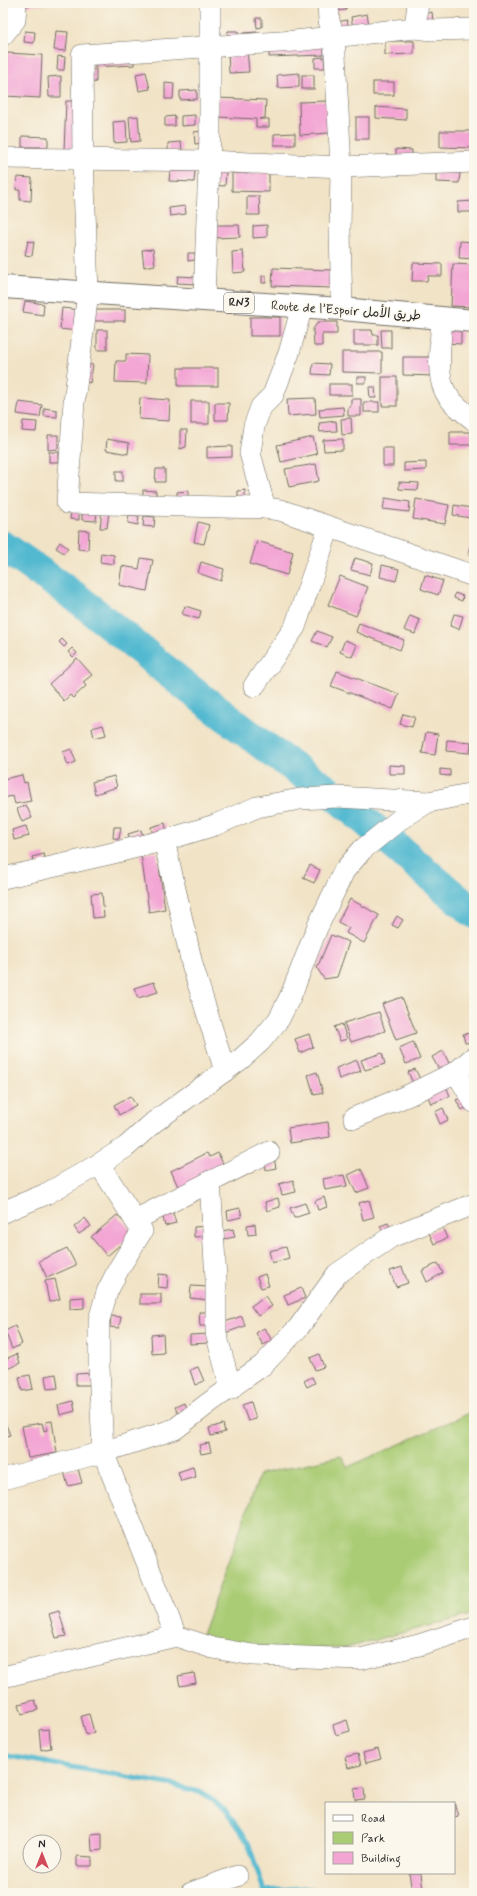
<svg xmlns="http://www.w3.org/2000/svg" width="477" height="1896" font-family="Mynerve,'Playpen Sans Arabic',sans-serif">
	<rect width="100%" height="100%" fill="#fbf7ec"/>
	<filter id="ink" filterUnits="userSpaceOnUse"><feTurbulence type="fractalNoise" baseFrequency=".025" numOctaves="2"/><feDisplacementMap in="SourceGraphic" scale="8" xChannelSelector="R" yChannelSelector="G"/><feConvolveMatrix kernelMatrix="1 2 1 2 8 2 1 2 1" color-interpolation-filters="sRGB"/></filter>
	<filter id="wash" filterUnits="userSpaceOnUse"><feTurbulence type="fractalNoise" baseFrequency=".012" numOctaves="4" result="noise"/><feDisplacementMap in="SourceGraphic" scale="16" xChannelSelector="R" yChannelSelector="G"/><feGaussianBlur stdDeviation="0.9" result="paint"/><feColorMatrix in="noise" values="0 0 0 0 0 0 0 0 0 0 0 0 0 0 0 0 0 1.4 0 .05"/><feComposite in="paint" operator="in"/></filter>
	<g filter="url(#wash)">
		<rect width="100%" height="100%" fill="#f1e3c6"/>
		<polygon fill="#aacc75" stroke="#6a7c50" points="474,1411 474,1614 345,1648 294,1649 200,1640 260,1474 341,1456 348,1467"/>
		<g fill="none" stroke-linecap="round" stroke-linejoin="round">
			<polyline stroke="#52b9d0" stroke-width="5" points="3,1755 174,1785 203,1793 225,1810 248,1842 264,1891 304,1888 330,1893"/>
			<polyline stroke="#52b9d0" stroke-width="31" points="3,546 77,598 179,681 276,755 337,797 474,913"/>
		</g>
		<g id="blocks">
			<g fill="#f3a6d4">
				<polygon points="25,3 47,3 47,4 25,6"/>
				<polygon points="334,3 346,3 346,10 334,11"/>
				<polygon points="432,12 433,21 426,22 424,14"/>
				<polygon points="367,14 369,25 353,28 351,17"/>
				<polygon points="256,18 262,18 262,27 257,28"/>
				<polygon points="347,20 349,29 338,31 337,22"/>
				<polygon points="25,31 35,32 34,43 24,42"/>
				<polygon points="56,31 68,32 66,51 54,50"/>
				<polygon points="228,31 238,31 238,39 227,39"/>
				<polygon points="257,32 257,39 243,40 243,33"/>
				<polygon points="385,41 414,41 414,54 385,55"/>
				<polygon points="324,46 324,55 269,57 269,48"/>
				<polygon points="247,49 249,72 229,73 228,50"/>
				<polygon points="7,53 42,55 40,98 5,96"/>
				<polygon points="58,56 65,57 64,70 57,70"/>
				<polygon points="134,56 134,65 94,67 93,57"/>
				<polygon points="324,57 325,68 315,68 315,58"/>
				<polygon points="96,69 96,82 88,83 87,70"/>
				<polygon points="146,72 150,89 139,91 136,74"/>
				<polygon points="299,73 299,87 278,88 277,75"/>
				<rect x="302" y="75" width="12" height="14"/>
				<polygon points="61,76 61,97 49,97 48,77"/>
				<rect x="373" y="82" width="21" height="13"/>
				<polygon points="165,83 174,84 173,99 165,99"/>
				<polygon points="197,90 197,99 180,100 180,91"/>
				<polygon points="217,98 266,100 265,118 259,119 269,119 269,127 256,127 256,119 217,117"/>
				<polygon points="66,101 77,101 76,151 64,151"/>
				<polygon points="328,101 329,133 300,135 299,102"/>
				<polygon points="376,107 406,109 406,120 376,118"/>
				<polygon points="195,115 195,125 181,126 181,116"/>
				<polygon points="138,116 140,141 131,142 129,117"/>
				<polygon points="175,116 175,126 165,126 165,117"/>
				<rect x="356" y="117" width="13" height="22"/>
				<polygon points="126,121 127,142 114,143 113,122"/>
				<polygon points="202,131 203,143 195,144 194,132"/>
				<polygon points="440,131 474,131 474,148 440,147"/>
				<polygon points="295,133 295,145 274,145 274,134"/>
				<polygon points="22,136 48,137 48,147 22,147"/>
				<polygon points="181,142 182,151 168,151 168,143"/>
				<polygon points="396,149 412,150 412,156 396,156"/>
				<polygon points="213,170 226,171 225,186 212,185"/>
				<polygon points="170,171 195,171 194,182 169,181"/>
				<polygon points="436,172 460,173 459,183 436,182"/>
				<polygon points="232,173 269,173 269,192 232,191"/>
				<polygon points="17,177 32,178 31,201 20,200 20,190 16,190"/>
				<polygon points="247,196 259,196 260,215 247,215"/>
				<polygon points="474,201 474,212 458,212 458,202"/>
				<polygon points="185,206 186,214 170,216 169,208"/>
				<polygon points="213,225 239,225 240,237 213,238"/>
				<polygon points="267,225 267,237 253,238 253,226"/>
				<polygon points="28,241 34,242 32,256 25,255"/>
				<polygon points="460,241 474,242 474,259 459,258"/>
				<polygon points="153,249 155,265 144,267 142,250"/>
				<polygon points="243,251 245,272 233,273 232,252"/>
				<polygon points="188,253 195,253 195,260 188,261"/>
				<polygon points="413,263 442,264 442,276 428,276 427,281 412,281"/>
				<polygon points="453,264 474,265 474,307 451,306"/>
				<polygon points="273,268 332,270 332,288 272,286"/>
				<polygon points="266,275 266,283 262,283 262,276"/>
				<polygon points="178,276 195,277 195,284 177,283"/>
				<polygon points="25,301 44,304 43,315 23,312"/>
				<polygon points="62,308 79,310 76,331 60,329"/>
				<rect x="92" y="310" width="33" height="11"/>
				<rect x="250" y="317" width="30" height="19"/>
				<polygon points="318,322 337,322 337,334 322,334 322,346 314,346 313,329"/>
				<rect x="97" y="330" width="10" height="20"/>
				<polygon points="354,330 372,330 373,335 378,335 378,345 354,345"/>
				<polygon points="381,330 391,330 391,348 382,348"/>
				<polygon points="447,330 461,330 461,344 446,343"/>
				<polygon points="342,352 382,352 382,373 342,372"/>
				<polygon points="126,354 148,355 147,383 115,382 116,361 126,361"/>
				<polygon points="403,357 435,357 435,376 403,375"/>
				<polygon points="313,363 330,364 329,375 312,374"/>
				<polygon points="86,364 93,365 90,383 84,381"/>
				<rect x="178" y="368" width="40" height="18"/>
				<rect x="357" y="377" width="9" height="6"/>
				<rect x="382" y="377" width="15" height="29"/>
				<rect x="329" y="384" width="23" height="11"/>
				<polygon points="369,387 375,387 376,398 370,398"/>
				<polygon points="140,398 170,400 169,421 139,419"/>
				<polygon points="315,398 316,414 288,416 287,399"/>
				<polygon points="351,399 361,399 361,416 348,416 348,407 351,406"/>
				<rect x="191" y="401" width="18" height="23"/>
				<polygon points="19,402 42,405 40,417 17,414"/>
				<rect x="364" y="402" width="15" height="10"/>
				<polygon points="215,403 229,403 228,420 215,420"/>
				<polygon points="343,407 344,415 320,417 319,409"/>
				<polygon points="44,408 57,410 57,417 44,416"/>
				<polygon points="351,418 352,434 342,435 341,419"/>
				<polygon points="23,421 37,422 36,432 22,431"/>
				<polygon points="336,421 337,431 320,432 319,423"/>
				<polygon points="180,430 187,430 186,447 180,449"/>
				<rect x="450" y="432" width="21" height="13"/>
				<polygon points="48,435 58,435 58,449 48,450"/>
				<polygon points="313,437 317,454 281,462 277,445"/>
				<polygon points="107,439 129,443 128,454 106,450"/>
				<polygon points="343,439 343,450 324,451 323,440"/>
				<polygon points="232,446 232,457 207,458 207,447"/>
				<rect x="383" y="448" width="10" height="18"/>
				<rect x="49" y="452" width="10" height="10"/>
				<polygon points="426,462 426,470 404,471 404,463"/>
				<polygon points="316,464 319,481 289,487 285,469"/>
				<polygon points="156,469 165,469 165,482 155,482"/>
				<rect x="116" y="471" width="7" height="10"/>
				<polygon points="399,482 419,483 418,490 399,489"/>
				<polygon points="143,490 156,491 156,497 143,497"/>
				<polygon points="245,490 245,502 238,502 238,491"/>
				<polygon points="188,491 188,499 177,499 177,492"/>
				<polygon points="385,498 410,502 409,512 383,509"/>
				<polygon points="416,499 449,505 445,524 413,519"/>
				<polygon points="454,505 471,508 470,518 453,515"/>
				<polygon points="82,509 97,510 96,521 82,520"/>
				<polygon points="102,510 109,511 107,528 100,528"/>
				<polygon points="71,511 79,511 79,520 70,519"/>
				<polygon points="129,515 139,516 138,525 128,523"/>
				<polygon points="144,516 155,517 154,527 143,526"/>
				<polygon points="198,522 209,525 204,544 194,542"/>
				<polygon points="79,530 89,531 88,550 78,549"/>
				<polygon points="257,541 293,552 287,575 250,564"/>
				<polygon points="60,542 68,548 64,553 56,548"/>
				<polygon points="470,546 474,546 474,556 468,555"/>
				<polygon points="101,553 114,555 114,564 100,562"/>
				<polygon points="141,558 153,560 147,591 119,585 122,566 139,569"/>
				<polygon points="355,558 373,563 370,575 351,570"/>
				<polygon points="201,562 224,569 221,581 198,573"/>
				<polygon points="382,565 399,569 396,581 380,577"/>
				<polygon points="425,575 443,581 438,595 421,589"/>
				<polygon points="340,576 368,587 356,616 328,605"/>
				<polygon points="455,593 463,596 462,601 454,598"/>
				<polygon points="185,606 201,611 199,619 182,614"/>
				<polygon points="454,614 463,616 459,629 450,626"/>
				<polygon points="410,616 420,620 415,634 404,630"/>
				<polygon points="359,623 404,640 400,650 356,632"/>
				<polygon points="317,631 332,637 327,647 312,641"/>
				<polygon points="62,639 67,644 64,647 59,642"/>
				<polygon points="345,640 357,645 352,657 340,652"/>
				<polygon points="72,648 77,653 73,657 68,652"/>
				<polygon points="77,658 92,675 83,682 86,686 73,698 70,695 64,701 49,684"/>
				<polygon points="337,671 399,694 393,709 331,686"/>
				<polygon points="403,714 415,717 412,727 400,724"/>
				<polygon points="103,725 106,735 94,738 92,728"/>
				<polygon points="426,732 438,734 435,755 422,753"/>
				<polygon points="447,740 471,742 470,753 446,751"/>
				<polygon points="71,749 76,762 68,765 63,752"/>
				<polygon points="3,762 6,770 3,771"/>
				<polygon points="389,765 405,766 405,774 389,774"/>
				<polygon points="440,769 450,770 450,776 440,775"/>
				<polygon points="22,775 24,783 27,782 31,801 15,804 13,796 3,798 3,779"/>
				<polygon points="114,776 117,787 95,794 92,782"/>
				<polygon points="26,805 32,818 22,822 17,809"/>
				<polygon points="165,823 167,832 153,836 151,827"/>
				<polygon points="26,826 29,836 14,840 12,830"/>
				<polygon points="114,827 121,827 119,839 113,838"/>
				<polygon points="141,830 144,839 130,843 128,834"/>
				<polygon points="157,852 165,909 149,912 141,854"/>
				<polygon points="44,854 46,861 34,864 32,857"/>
				<polygon points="310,865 320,870 314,883 303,878"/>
				<polygon points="102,893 104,917 93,918 91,894"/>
				<polygon points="350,899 379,915 364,943 346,933 349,928 338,922"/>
				<polygon points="397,916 403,920 398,928 392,925"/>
				<polygon points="331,935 349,942 337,977 324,979 317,968"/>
				<polygon points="154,982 158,992 138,998 134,988"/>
				<polygon points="402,997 416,1033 396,1040 382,1004"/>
				<polygon points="379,1012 385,1031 351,1042 344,1023"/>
				<polygon points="342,1024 347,1039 340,1041 334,1027"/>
				<polygon points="471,1033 473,1042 465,1043 463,1034"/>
				<polygon points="309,1034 313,1047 300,1053 295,1039"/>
				<polygon points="413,1042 420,1059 406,1064 399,1048"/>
				<polygon points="443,1051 452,1069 442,1075 432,1057"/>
				<polygon points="382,1053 385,1064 365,1070 361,1060"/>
				<polygon points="357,1060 361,1071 339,1079 336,1068"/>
				<polygon points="415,1069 420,1079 413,1083 408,1072"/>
				<polygon points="317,1072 323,1093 314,1095 308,1075"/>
				<polygon points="446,1086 450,1096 431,1104 427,1094"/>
				<polygon points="465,1095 470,1105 462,1110 456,1100"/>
				<polygon points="130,1096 136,1105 119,1115 114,1105"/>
				<polygon points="443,1108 448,1120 440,1124 435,1112"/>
				<polygon points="328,1122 330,1137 290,1143 288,1128"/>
				<polygon points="207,1153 210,1157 218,1153 225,1168 180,1191 171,1171"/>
				<polygon points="274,1158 276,1168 266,1170 265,1160"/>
				<polygon points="361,1169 369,1188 356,1193 348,1175"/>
				<polygon points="344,1175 347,1186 325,1190 323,1179"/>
				<polygon points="293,1180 296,1192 282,1195 279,1184"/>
				<polygon points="324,1197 327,1207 318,1210 315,1201"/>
				<polygon points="278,1198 280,1207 267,1211 265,1202"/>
				<polygon points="369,1200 374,1217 363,1220 359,1203"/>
				<polygon points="305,1203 309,1213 294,1218 290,1208"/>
				<polygon points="240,1208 242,1217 228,1220 227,1211"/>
				<polygon points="172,1210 176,1223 165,1226 162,1213"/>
				<polygon points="117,1215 134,1233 107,1256 91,1237"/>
				<polygon points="85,1218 91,1226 79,1234 74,1227"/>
				<polygon points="388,1223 391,1229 383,1232 380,1226"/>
				<polygon points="255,1224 256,1234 248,1235 247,1225"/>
				<polygon points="209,1226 210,1236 194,1237 194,1227"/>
				<polygon points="442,1227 447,1238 434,1244 429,1233"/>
				<polygon points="233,1229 235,1237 224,1239 222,1231"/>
				<polygon points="286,1247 289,1258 272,1263 269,1251"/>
				<polygon points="67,1248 76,1265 47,1278 39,1261"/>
				<polygon points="438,1263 443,1273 427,1282 422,1271"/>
				<polygon points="402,1267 408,1283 396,1287 390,1271"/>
				<polygon points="159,1274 168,1275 167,1288 158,1287"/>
				<polygon points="265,1274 269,1286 261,1288 257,1277"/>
				<polygon points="55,1279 60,1299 49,1302 45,1281"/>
				<polygon points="191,1286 209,1287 208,1300 190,1298"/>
				<polygon points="301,1288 305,1298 288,1305 284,1295"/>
				<rect x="140" y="1294" width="21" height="10"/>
				<polygon points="265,1296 272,1306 258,1316 251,1306"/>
				<polygon points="84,1297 84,1308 70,1309 70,1298"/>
				<polygon points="199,1312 211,1312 211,1326 200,1326"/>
				<polygon points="111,1316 121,1317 119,1328 110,1327"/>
				<polygon points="242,1316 245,1326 225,1333 222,1323"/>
				<polygon points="15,1326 22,1344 12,1349 5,1331"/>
				<polygon points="264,1328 272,1340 263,1345 256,1333"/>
				<polygon points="163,1334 164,1353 152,1354 151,1335"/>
				<polygon points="208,1334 209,1343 190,1344 190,1335"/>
				<polygon points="17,1354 20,1363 3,1371 3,1360"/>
				<polygon points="319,1354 324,1367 315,1370 310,1358"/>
				<polygon points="198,1367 204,1381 195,1385 190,1370"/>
				<polygon points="92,1373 93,1385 76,1385 76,1374"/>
				<polygon points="56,1374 58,1388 47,1389 45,1376"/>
				<polygon points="30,1375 33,1389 22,1391 19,1377"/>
				<polygon points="312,1377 315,1383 307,1387 304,1381"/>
				<polygon points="73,1401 75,1411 60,1415 58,1405"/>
				<polygon points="251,1402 256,1419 248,1421 242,1405"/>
				<polygon points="184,1403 186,1408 178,1412 175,1407"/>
				<polygon points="3,1417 10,1435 3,1437"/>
				<polygon points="52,1421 57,1453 28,1458 22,1426 42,1423 44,1431 47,1430 46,1422"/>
				<polygon points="223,1424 225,1432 211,1436 209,1428"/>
				<polygon points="209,1443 211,1452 201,1454 199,1445"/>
				<polygon points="193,1467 196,1477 181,1481 178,1472"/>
				<polygon points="78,1469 82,1483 68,1486 64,1471"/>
				<polygon points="59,1611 66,1636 56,1638 49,1614"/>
				<polygon points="194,1673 196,1683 180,1686 178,1676"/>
				<polygon points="35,1700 38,1710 22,1714 19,1704"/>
				<polygon points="89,1714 94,1732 86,1735 81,1716"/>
				<polygon points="347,1720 350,1731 336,1735 333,1725"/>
				<polygon points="49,1729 51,1748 41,1750 39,1730"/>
				<polygon points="378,1749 381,1759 366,1763 363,1753"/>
				<polygon points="358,1754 361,1765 348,1768 345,1757"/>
				<polygon points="364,1788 365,1799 355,1800 354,1789"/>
				<polygon points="454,1802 458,1816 454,1817"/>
				<polygon points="3,1822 5,1822 4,1839 3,1839"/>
				<polygon points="102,1833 102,1850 92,1851 91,1834"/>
				<polygon points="77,1856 92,1857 92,1866 77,1866"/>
				<polygon points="409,1873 421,1873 423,1891 412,1892"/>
			</g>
		</g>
	</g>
	<g filter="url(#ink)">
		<use href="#blocks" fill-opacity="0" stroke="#706b61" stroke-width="1"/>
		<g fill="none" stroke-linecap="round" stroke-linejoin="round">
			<defs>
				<g id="street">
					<polyline points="328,3 329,21 334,36 341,167 340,231 342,309"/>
					<polyline points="415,28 418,3"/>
					<polyline points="474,29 432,30 415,28 295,41 82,55 83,158 88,293 74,402 67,503 265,508 280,510 474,576"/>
					<polyline points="3,35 15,20 16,3"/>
					<polyline points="3,158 208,161 341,167 474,162"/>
					<polyline points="204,300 210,135 210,3"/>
					<path d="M 442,318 C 441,338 436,371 444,389 C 449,402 464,412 474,420"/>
					<polyline points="265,508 250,453 254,426 261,407 273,395 289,353 302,307"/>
					<polyline points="254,686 295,627 329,527"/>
					<polyline points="164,840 192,964 225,1071"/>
					<polyline points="3,878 109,854 169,839 215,825 257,807 300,799 337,797 428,802"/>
					<polyline points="456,1072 474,1057"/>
					<polyline points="354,1118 409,1095 456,1072 474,1102"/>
					<polyline points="99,1164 142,1231 119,1268 107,1292 99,1320 99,1366 103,1452 176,1636"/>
					<polyline points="210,1181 216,1279 216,1333 231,1389"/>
					<polyline points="3,1212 46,1194 99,1164 126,1147 154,1122 241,1059 260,1042 279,1019 291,995 317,928 344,871 362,850 399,820 428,802 474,793"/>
					<polyline points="135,1220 269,1152"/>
					<polyline points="3,1479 103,1452 175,1429 210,1402 263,1365 299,1327 337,1274 391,1237 474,1204"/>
					<polyline points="3,1677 176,1636 213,1648 253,1655 360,1659 419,1645 474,1627"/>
					<polyline points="191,1893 237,1876"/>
				</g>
				<polyline id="highway" points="3,287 342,309 474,321"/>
			</defs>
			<use href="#street" stroke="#706b61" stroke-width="22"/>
			<use href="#highway" stroke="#706b61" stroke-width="24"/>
			<use href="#street" stroke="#fff" stroke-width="21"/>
			<use href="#highway" stroke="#fff" stroke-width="22"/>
		</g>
	</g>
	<g text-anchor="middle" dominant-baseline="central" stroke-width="3" stroke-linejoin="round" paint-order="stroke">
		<rect fill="#fbf7ec" stroke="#696865" stroke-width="1" x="224" y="293" width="30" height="20" rx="3"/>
		<g font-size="12" font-weight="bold" fill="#2b2b2b">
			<text x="239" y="303">RN3</text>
		</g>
		<g font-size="13" fill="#2b2b2b" stroke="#fbf7ec">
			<text transform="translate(346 311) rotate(4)">Route de l’Espoir طريق الأمل</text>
		</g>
	</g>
	<rect width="477" height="1896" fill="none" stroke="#fbf7ec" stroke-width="16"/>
	<rect x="325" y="1802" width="130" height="72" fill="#fbf7ec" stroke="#a8a59f"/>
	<rect x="333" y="1815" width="20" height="6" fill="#ffffff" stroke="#a8a59f"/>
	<text x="361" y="1822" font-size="12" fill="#2b2b2b">Road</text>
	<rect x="333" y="1832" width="20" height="12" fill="#aacc75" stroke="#a8a59f"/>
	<text x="361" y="1842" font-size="12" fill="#2b2b2b">Park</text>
	<rect x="333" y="1852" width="20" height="12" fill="#f3a6d4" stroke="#a8a59f"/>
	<text x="361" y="1862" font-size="12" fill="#2b2b2b">Building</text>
	<g transform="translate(42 1854)"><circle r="19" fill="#fbf7ec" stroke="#a8a59f"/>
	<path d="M0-3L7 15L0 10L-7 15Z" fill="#d1495b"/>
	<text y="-6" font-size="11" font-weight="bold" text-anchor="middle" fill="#2b2b2b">N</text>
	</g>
</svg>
